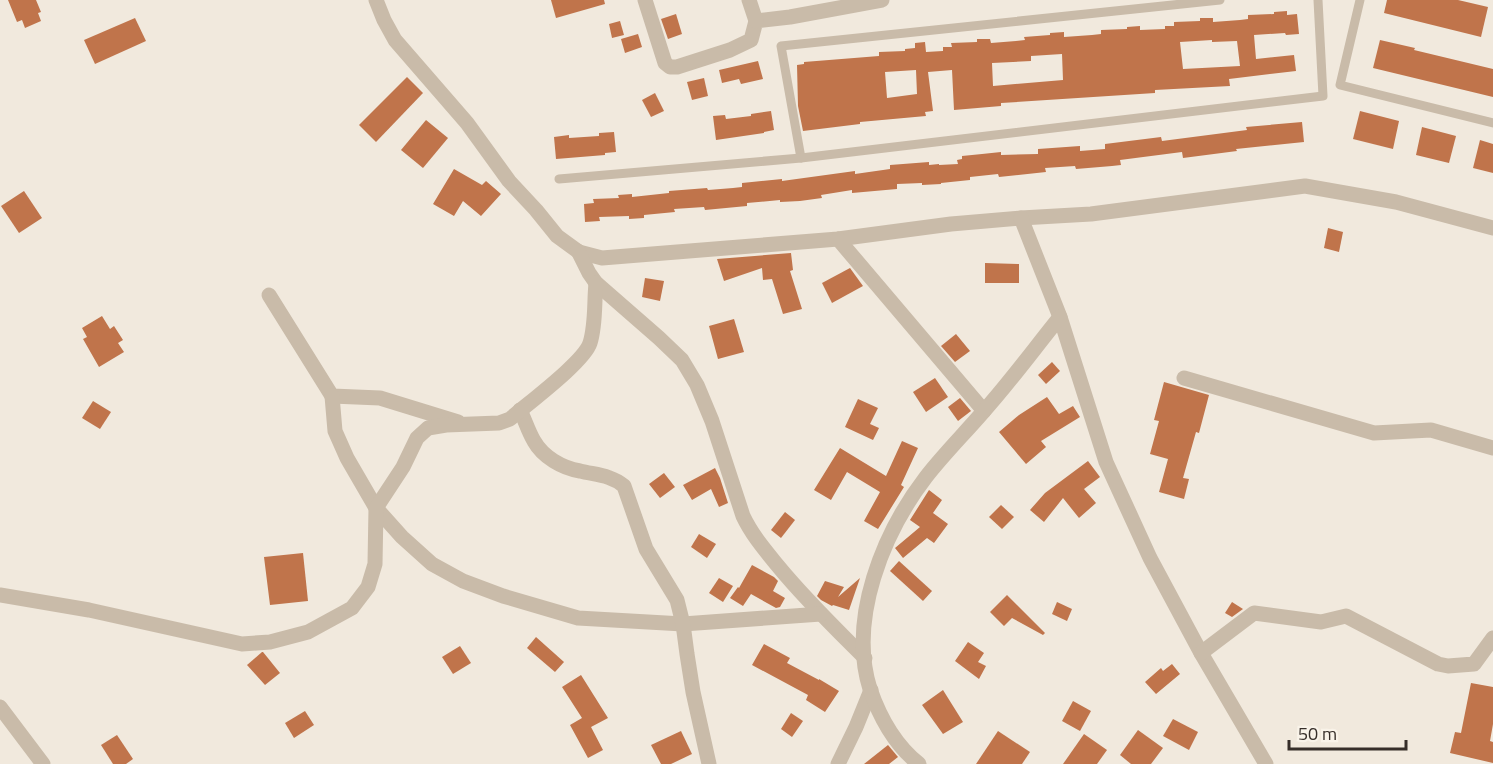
<svg xmlns="http://www.w3.org/2000/svg" width="1493" height="764" font-family="'Titillium Web',sans-serif">
	<rect width="100%" height="100%" fill="#f1e9dd"/>
	<g fill="#c0744b" fill-rule="evenodd">
		<polygon points="8,0 36,0 41,12 38,13 41,21 25,28 22,20 17,22"/>
		<polygon points="551,0 604,0 605,4 556,18"/>
		<polygon points="1387,0 1458,0 1488,7 1481,37 1384,13"/>
		<path d="M 1287,11 L 1287,15 L 1297,14 L 1299,34 L 1286,35 L 1285,33 L 1254,35 L 1256,59 L 1294,55 L 1296,71 L 1229,79 L 1230,86 L 1155,90 L 1155,93 L 1001,103 L 1001,106 L 954,110 L 952,70 L 928,72 L 933,111 L 925,112 L 926,116 L 860,122 L 860,124 L 803,131 L 798,106 L 797,65 L 804,64 L 804,62 L 879,56 L 879,52 L 905,51 L 905,49 L 915,48 L 915,43 L 925,42 L 926,52 L 943,51 L 943,47 L 952,47 L 951,43 L 977,42 L 977,39 L 990,39 L 991,43 L 1016,41 L 1025,40 L 1024,37 L 1050,35 L 1050,33 L 1064,32 L 1064,37 L 1092,35 L 1101,34 L 1101,30 L 1127,29 L 1127,27 L 1140,26 L 1140,30 L 1165,29 L 1165,26 L 1174,26 L 1174,22 L 1200,21 L 1200,18 L 1213,18 L 1213,22 L 1240,20 L 1248,19 L 1248,15 L 1274,14 L 1274,12 ZM 1212,40 L 1212,42 L 1237,41 L 1240,66 L 1183,69 L 1180,42 ZM 1062,54 L 1063,80 L 993,86 L 992,63 L 1031,61 L 1031,56 ZM 916,70 L 917,94 L 887,98 L 885,72 Z"/>
		<polygon points="676,14 682,34 668,39 661,19"/>
		<polygon points="135,18 146,41 95,64 84,40"/>
		<polygon points="620,21 624,35 612,38 609,24"/>
		<polygon points="638,34 642,47 625,53 621,39"/>
		<polygon points="1380,40 1415,48 1414,50 1493,69 1493,97 1373,68"/>
		<polygon points="758,61 763,79 741,84 739,79 722,83 719,70"/>
		<polygon points="407,77 423,93 376,142 359,125"/>
		<polygon points="704,78 708,96 692,100 687,82"/>
		<polygon points="655,93 664,111 651,117 642,100"/>
		<polygon points="771,111 774,130 764,132 764,133 716,140 713,116 725,115 726,119 751,116 751,114"/>
		<polygon points="1360,111 1399,121 1393,149 1353,139"/>
		<polygon points="426,120 448,138 423,168 401,150"/>
		<polygon points="1302,122 1304,142 1236,149 1237,151 1183,158 1182,152 1120,160 1121,165 1112,166 1076,169 1075,166 1045,168 1046,172 999,177 998,174 970,177 970,180 941,183 941,184 922,185 922,183 897,184 897,189 852,193 852,190 821,195 822,198 800,201 780,202 780,200 747,203 747,206 705,210 704,207 674,209 675,212 644,215 644,218 629,219 629,216 599,217 600,221 585,222 584,204 594,203 593,199 619,198 618,195 632,194 632,197 669,193 669,191 707,188 708,190 733,188 742,187 742,183 782,179 782,181 855,171 855,174 890,169 890,165 929,162 929,165 939,164 939,165 958,164 957,160 962,159 962,156 982,154 1001,152 1001,155 1038,154 1038,149 1080,146 1080,151 1105,149 1105,144 1161,137 1162,141 1247,130 1246,127"/>
		<polygon points="1422,127 1456,136 1449,163 1416,155"/>
		<polygon points="614,132 616,152 605,153 605,155 556,159 554,137 569,135 569,138 599,136 599,133"/>
		<polygon points="1480,140 1493,144 1493,173 1473,168"/>
		<polygon points="454,169 482,185 486,181 501,194 481,216 463,201 454,216 433,204"/>
		<polygon points="24,191 42,218 19,233 1,206"/>
		<polygon points="1328,228 1343,232 1339,252 1324,248"/>
		<polygon points="791,253 793,270 790,271 802,309 783,314 772,279 763,280 762,268 724,281 717,259"/>
		<polygon points="985,263 1019,264 1019,283 985,283"/>
		<polygon points="850,268 863,286 832,303 822,283"/>
		<polygon points="645,278 664,281 660,301 642,297"/>
		<polygon points="102,316 110,329 114,326 123,340 118,343 124,352 99,367 83,339 87,337 82,328"/>
		<polygon points="734,319 744,352 718,359 709,326"/>
		<polygon points="956,334 970,351 955,362 941,346"/>
		<polygon points="1052,362 1060,371 1046,384 1038,375"/>
		<polygon points="935,378 948,397 926,412 913,392"/>
		<polygon points="1164,382 1209,395 1199,433 1196,432 1183,478 1189,479 1184,499 1159,492 1168,459 1150,454 1159,421 1154,420"/>
		<polygon points="1047,397 1059,414 1073,406 1080,417 1041,441 1046,447 1026,464 999,432 1019,415"/>
		<polygon points="960,398 971,411 958,421 948,407"/>
		<polygon points="858,399 878,408 870,424 879,428 873,440 845,427"/>
		<polygon points="93,401 111,412 100,429 82,418"/>
		<polygon points="902,441 918,448 901,485 904,487 878,529 864,521 880,492 847,472 831,500 814,490 840,448 886,476"/>
		<polygon points="1088,461 1100,477 1084,489 1096,503 1079,518 1063,498 1044,522 1030,510 1045,493"/>
		<polygon points="715,468 720,478 728,503 719,507 711,489 692,500 683,485"/>
		<polygon points="664,473 675,487 660,498 649,484"/>
		<polygon points="929,490 942,500 933,513 948,524 934,543 927,538 903,558 895,548 920,527 910,520"/>
		<polygon points="1001,505 1014,517 1002,529 989,517"/>
		<polygon points="785,512 795,520 781,538 771,530"/>
		<polygon points="699,534 716,544 707,558 691,547"/>
		<polygon points="303,553 308,601 270,605 264,557"/>
		<polygon points="899,561 932,591 923,601 890,571"/>
		<polygon points="752,565 774,577 778,581 773,591 785,598 780,607 776,608 751,594 743,606 730,598 738,587 739,588"/>
		<polygon points="719,578 733,586 723,602 709,593"/>
		<polygon points="860,578 849,610 833,605 832,606 821,600 817,596 825,581 844,587 838,597"/>
		<polygon points="1007,595 1045,633 1043,635 1012,618 1004,626 990,612"/>
		<polygon points="1057,602 1072,609 1067,621 1052,614"/>
		<polygon points="1232,602 1243,609 1232,617 1225,613"/>
		<polygon points="536,637 564,662 555,672 527,648"/>
		<polygon points="968,642 984,653 978,662 986,666 979,679 955,661"/>
		<polygon points="764,644 790,658 787,663 819,680 819,679 839,691 825,712 806,700 808,695 752,665"/>
		<polygon points="460,646 471,663 453,674 442,657"/>
		<polygon points="262,652 263,652 280,673 265,685 247,665"/>
		<polygon points="1172,664 1180,674 1156,694 1145,682 1161,668 1163,671"/>
		<polygon points="581,675 608,718 591,727 603,750 588,758 570,725 582,718 562,687"/>
		<polygon points="1471,683 1493,687 1493,724 1490,741 1493,742 1493,763 1450,753 1455,732 1461,733"/>
		<polygon points="943,690 963,722 943,734 922,705"/>
		<polygon points="1073,701 1091,711 1080,731 1062,721"/>
		<polygon points="305,711 314,725 294,738 285,723"/>
		<polygon points="791,713 803,721 792,737 781,729"/>
		<polygon points="1173,719 1198,732 1189,750 1163,736"/>
		<polygon points="1138,730 1163,748 1151,764 1131,764 1120,755"/>
		<polygon points="681,731 692,754 671,764 661,764 651,745"/>
		<polygon points="998,731 1030,752 1022,764 976,764"/>
		<polygon points="1084,734 1107,750 1097,764 1063,764"/>
		<polygon points="117,735 133,759 126,764 113,764 101,745"/>
		<polygon points="888,745 898,757 889,764 864,764"/>
	</g>
	<g fill="none" stroke-linecap="round" stroke-linejoin="round">
		<g stroke="#c9bba9" stroke-width="9">
			<polyline points="1360,0 1340,85 1493,123"/>
			<polyline points="801,158 781,46 1220,0"/>
			<polyline points="559,179 801,158 1323,96 1318,0"/>
		</g>
		<g stroke="#c9bba9" stroke-width="15">
			<polyline points="376,0 384,20 395,40 467,123 509,181 536,210 557,236 579,252 602,258 838,239 951,224 1021,218 1091,214 1305,186 1396,202 1493,228"/>
			<polyline points="645,0 665,63 670,67 677,67 730,50 751,40 756,21 790,17 882,0"/>
			<polyline points="749,0 756,21"/>
			<polyline points="1021,218 1060,317 1106,462 1150,558 1201,653 1266,764"/>
			<polyline points="838,239 984,411"/>
			<path d="M 578,251 L 589,273 L 596,283 L 659,338 L 682,360 L 697,385 L 712,421 L 743,516 C 752,535 765,550 778,566 C 805,599 835,628 865,658"/>
			<polyline points="269,295 332,396 380,398 458,422"/>
			<polyline points="1184,378 1374,433 1431,430 1493,448"/>
			<polyline points="332,396 335,431 347,458 376,508 402,537 432,564 463,581 503,596 578,618 683,624 821,614"/>
			<path d="M 520,410 C 525,420 528,431 534,441 C 543,457 562,468 580,471 C 596,475 611,475 624,486 L 646,549 L 677,600 L 683,624 L 687,654 L 693,692 L 709,764"/>
			<path d="M 0,595 L 89,610 L 242,644 L 270,642 L 308,632 L 352,608 L 368,587 L 375,564 L 376,508 L 403,467 L 417,438 L 428,428 L 446,425 L 499,423 L 510,419 C 527,404 584,362 590,343 C 596,324 594,302 596,283"/>
			<polyline points="1201,653 1254,613 1321,622 1346,616 1438,664 1448,666 1474,664 1493,638"/>
			<polyline points="0,707 43,764"/>
			<polyline points="838,764 856,727 871,690"/>
			<path d="M 919,764 C 895,745 880,718 870,689 C 848,619 883,533 926,477 C 943,455 964,434 983,412 C 1010,382 1034,349 1060,317"/>
		</g>
	</g>
	<path d="M1289 740v9h117v-9" fill="none" stroke="#362e29" stroke-width="3"/>
	<text x="1298" y="740" font-size="18" fill="#362e29" stroke="#f9f3e9" stroke-width="4.5" paint-order="stroke">50 m</text>
</svg>
